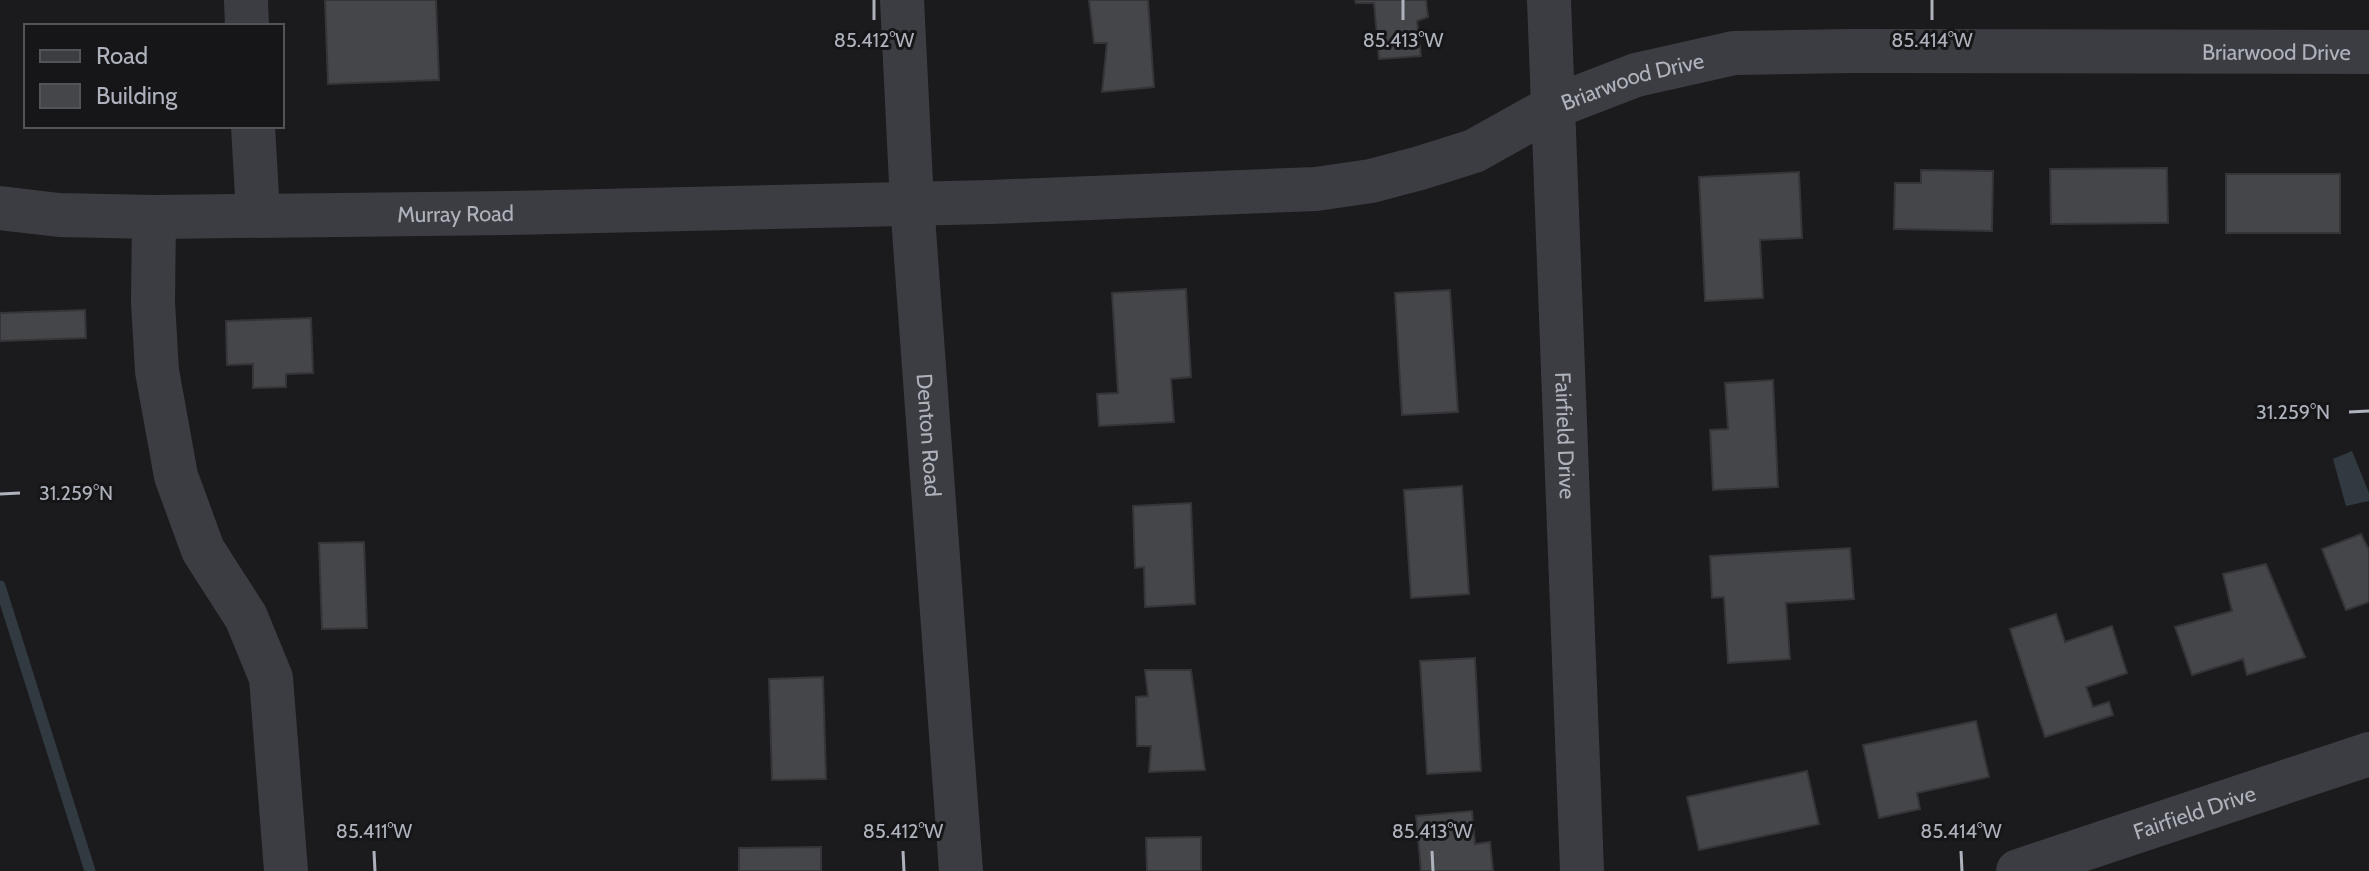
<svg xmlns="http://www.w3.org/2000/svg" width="2369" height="871" font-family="Cabin,sans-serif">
	<rect width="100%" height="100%" fill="#1b1b1d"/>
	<polygon fill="#313a41" points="2352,451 2369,493 2369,501 2346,506 2333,459"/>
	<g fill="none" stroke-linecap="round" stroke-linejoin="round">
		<polyline stroke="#313a41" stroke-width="11" points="0,586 90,871"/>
	</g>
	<g fill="#45464a" stroke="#353539" stroke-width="2">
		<polygon points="325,0 436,0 439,80 328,84"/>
		<polygon points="1089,0 1148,0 1154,87 1102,92 1107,43 1094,43"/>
		<polygon points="1355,0 1426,0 1428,17 1417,21 1421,56 1379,59 1374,3 1356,3"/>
		<polygon points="2167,168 2168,223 2051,224 2050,169"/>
		<polygon points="1921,170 1993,171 1992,231 1894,229 1895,183 1921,183"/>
		<polygon points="1799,172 1802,238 1760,240 1763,298 1705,301 1699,177"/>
		<rect x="2226" y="174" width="114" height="59"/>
		<polygon points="1186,289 1191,377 1171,379 1174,422 1099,426 1097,394 1118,393 1112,293"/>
		<polygon points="1450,290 1458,412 1402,415 1395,293"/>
		<polygon points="85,310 86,338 0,341 0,313"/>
		<polygon points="311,318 313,373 286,374 286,387 253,388 253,364 227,365 226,321"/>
		<polygon points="1773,380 1778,487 1713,490 1710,430 1728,429 1725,383"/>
		<polygon points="1462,486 1469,594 1411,598 1404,490"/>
		<polygon points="1191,503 1195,604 1145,607 1144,567 1135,568 1133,506"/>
		<polygon points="2361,534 2369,550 2369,602 2346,610 2322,549"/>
		<polygon points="364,542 367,628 322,629 319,543"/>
		<polygon points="1850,548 1854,599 1786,603 1790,659 1728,663 1724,597 1712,598 1710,556"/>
		<polygon points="2266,564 2305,657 2247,675 2243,659 2192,675 2175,627 2232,611 2223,574"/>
		<polygon points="2056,614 2065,642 2112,626 2127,673 2086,687 2093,707 2109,702 2113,715 2045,737 2010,629"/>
		<polygon points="1475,658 1481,771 1427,774 1420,661"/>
		<polygon points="1145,670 1191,670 1205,770 1149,772 1151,746 1137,746 1136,697 1148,696"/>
		<polygon points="823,677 826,779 772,780 769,679"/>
		<polygon points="1976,721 1989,777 1917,793 1920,809 1879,818 1863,745"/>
		<polygon points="1807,771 1819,824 1699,850 1687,797"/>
		<polygon points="1472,811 1475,844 1490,842 1493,871 1421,871 1416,816"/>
		<polygon points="1201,837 1201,871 1147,871 1146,838"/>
		<polygon points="821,847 821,871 739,871 739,848"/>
	</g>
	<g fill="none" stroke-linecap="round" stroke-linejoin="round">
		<g stroke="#3c3d42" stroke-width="44">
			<polyline points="246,0 247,26"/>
			<path id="s1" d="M 902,0 L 912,203 L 961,871"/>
			<path id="s2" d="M 1549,0 L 1582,871"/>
			<polyline points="253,126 258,214"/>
			<path id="s3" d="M 0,208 L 59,215 L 154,217 L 510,213 L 990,202 L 1316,189 L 1371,181 L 1420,168 L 1474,151 L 1553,107 L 1636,75 L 1734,53 L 1851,51 L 2369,52"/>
			<polyline points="154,217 153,302 157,371 176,476 203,550 246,617 271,678 286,871"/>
			<path id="s4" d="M 2018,871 L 2369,754"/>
		</g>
	</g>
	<path fill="none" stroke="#aeb2bc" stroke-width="3" d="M 874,0 L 874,20M 1403,0 L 1403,20M 1932,0 L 1932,20M 2349,412 L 2369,411M 0,494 L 20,493M 374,851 L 375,871M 903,851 L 904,871M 1432,851 L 1433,871M 1961,851 L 1962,871"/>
	<g text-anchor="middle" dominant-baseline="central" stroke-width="6" stroke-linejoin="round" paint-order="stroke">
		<g font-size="22" fill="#aeb2bc" stroke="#161618">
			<text stroke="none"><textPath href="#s3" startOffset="2302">Briarwood Drive</textPath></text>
			<text stroke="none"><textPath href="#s3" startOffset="1654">Briarwood Drive</textPath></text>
			<text stroke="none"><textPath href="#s3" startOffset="456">Murray Road</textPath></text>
			<text stroke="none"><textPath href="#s2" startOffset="436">Fairfield Drive</textPath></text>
			<text stroke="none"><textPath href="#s1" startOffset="436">Denton Road</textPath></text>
			<text stroke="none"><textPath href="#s4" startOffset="186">Fairfield Drive</textPath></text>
		</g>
	</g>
	<g font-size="20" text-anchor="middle" fill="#aeb2bc" stroke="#161618" stroke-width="6" stroke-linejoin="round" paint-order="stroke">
		<text x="874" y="47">85.412°W</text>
		<text x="1403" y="47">85.413°W</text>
		<text x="1932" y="47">85.414°W</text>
		<text x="2293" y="419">31.259°N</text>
		<text x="76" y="500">31.259°N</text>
		<text x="374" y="838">85.411°W</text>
		<text x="903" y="838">85.412°W</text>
		<text x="1432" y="838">85.413°W</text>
		<text x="1961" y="838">85.414°W</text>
	</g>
	<rect x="24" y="24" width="260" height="104" fill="#161618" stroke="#53545a" stroke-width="2"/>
	<rect x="40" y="50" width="40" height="12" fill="#3c3d42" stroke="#53545a" stroke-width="2"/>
	<text x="96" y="64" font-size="24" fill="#aeb2bc">Road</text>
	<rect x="40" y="84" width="40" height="24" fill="#45464a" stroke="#53545a" stroke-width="2"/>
	<text x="96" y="104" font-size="24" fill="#aeb2bc">Building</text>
</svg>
